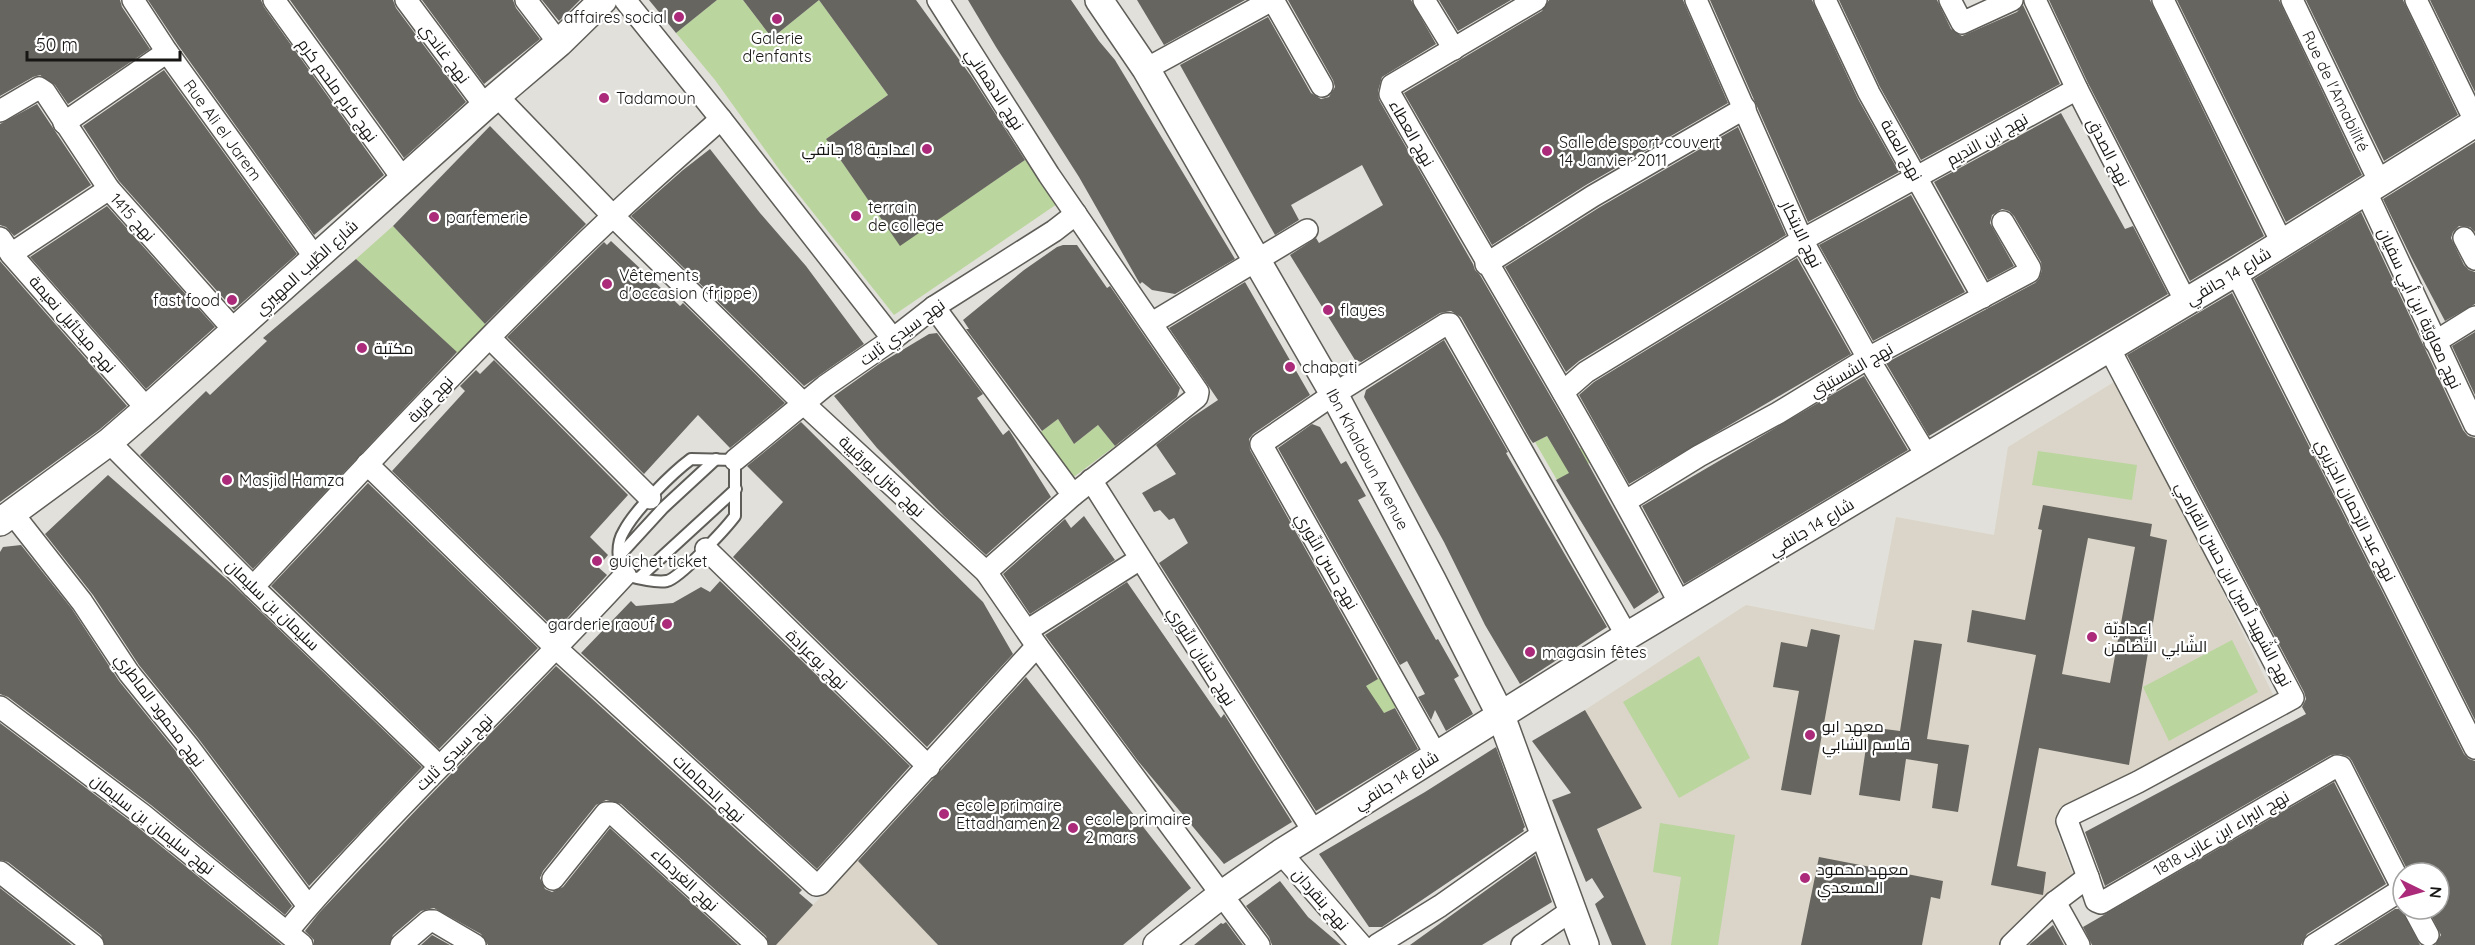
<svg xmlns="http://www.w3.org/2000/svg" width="2475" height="945" font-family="Quicksand,Cairo,sans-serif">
	<rect width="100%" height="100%" fill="#e2e0da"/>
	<g fill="#dad5c8">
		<polygon points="2119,379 2281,711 2057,832 2075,880 2006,945 1646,945 1598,829 1641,808 1585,710 1746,605 1874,630 1896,517 1994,535 2008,447"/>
		<polygon points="857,860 938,945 776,945 813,905"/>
	</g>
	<g fill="#bad59d">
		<polygon points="717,0 743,0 772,38 819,0 888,95 826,139 900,245 1028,158 1057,204 894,315 781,172 715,80 676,33"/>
		<polygon points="393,226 490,329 462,357 356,259"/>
		<polygon points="1058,419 1074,444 1098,425 1115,446 1071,479 1039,433"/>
		<polygon points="1547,436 1561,459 1587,444 1597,459 1557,480 1535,442"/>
		<polygon points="2038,451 2137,465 2132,500 2032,485"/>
		<polygon points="2232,640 2258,692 2169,741 2143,687"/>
		<polygon points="1699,656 1750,758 1679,798 1623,702"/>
		<polygon points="1384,675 1402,705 1384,713 1322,713"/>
		<polygon points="1660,823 1735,835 1718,945 1671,945 1681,877 1653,872"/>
	</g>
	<g fill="#676560" fill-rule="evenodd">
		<polygon points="0,0 120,0 122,7 150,49 68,104 55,85 40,75 33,77 0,96"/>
		<polygon points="148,0 261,0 264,7 384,175 314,235 178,45"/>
		<polygon points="290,0 393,0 396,8 466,102 404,158"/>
		<polygon points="422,0 513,0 516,8 540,39 484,84"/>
		<polygon points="542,0 580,0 559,21"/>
		<polygon points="649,0 717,0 676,33"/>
		<polygon points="743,0 916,0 971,76 1025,160 900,246 826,139 888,95 819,0 772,38"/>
		<polygon points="968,0 1071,0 1099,41 1115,60 1235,259 1175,294 1152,290 1142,282 1140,284 1079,177 996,47"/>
		<polygon points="1137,0 1245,0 1164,45"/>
		<polygon points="1288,0 1411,0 1436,44 1382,77 1378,91 1379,100 1473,264 1475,270 1480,275 1563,418 1659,592 1634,609 1556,480 1569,473 1547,436 1533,443 1530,439 1461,317 1451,311 1440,313 1361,362 1355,360 1290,255 1316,238 1319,243 1383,205 1362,165 1291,205 1299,220 1275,235 1180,65 1268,17 1311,93 1321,99 1329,97 1335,87 1333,80"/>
		<polygon points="1439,0 1511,0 1458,31"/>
		<polygon points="1549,0 1683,0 1728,103 1586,185 1492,245 1404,93 1542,11"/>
		<polygon points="1710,0 1812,0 1858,99 1899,172 1808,222"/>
		<polygon points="1839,0 1937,0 1951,29 1962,36 2017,12 2023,5 2060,84 1921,160 1880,87"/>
		<polygon points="2049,0 2150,0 2264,236 2190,281 2088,83"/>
		<polygon points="2177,0 2279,0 2362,175 2286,222"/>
		<polygon points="2306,0 2403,0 2458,115 2384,161"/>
		<polygon points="2430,0 2475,0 2475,92"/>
		<polygon points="164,70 297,254 234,310 119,181 83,126"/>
		<polygon points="37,104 91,185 14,236 6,227 0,225 0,124"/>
		<polygon points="2061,113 2125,229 2133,226 2168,294 1929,436 1886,363 2035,283 2039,279 2042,270 2041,262 2014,216 2009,211 2002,209 1992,215 1990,223 2014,266 1988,280 1934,182"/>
		<polygon points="490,126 586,224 485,324 393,226"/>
		<polygon points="1738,127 1786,235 1579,361 1566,372 1505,267 1600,207"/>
		<polygon points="2475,142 2475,232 2470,227 2459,226 2453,232 2451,238 2464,265 2469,270 2475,272 2475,304 2445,321 2411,257 2383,199"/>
		<polygon points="710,149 760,213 806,266 864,344 804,386 631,216 683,170"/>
		<polygon points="1911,195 1965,292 1873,341 1819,245"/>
		<polygon points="107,206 215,327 146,389 30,257"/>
		<polygon points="2361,212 2463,430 2468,436 2475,438 2475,720 2254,279"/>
		<polygon points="611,241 680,306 683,303 785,403 730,448 698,415 644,474 507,337 604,242 607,245"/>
		<polygon points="1063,245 1077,245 1107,288 1110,286 1180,388 1177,397 1115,446 1098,425 1074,444 1058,419 1042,431 966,329 969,329 963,320 1024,270 1057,247"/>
		<polygon points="1797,258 1851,354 1629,484 1579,395 1594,382"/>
		<polygon points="356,259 457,352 253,569 140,455 206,391 210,395 267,341 263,338"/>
		<polygon points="0,261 127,406 99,430 0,502"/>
		<polygon points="1245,282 1310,395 1253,434 1249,439 1250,450 1378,679 1366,686 1384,713 1395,708 1418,749 1316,811 1159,563 1188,543 1174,518 1169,520 1160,510 1154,512 1142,493 1176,474 1156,445 1191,418 1218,400 1169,328"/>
		<polygon points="2232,293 2464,754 2469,759 2475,761 2475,945 2435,945 2441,935 2428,909 2439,909 2439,873 2409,873 2352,761 2349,757 2340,754 2331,755 2105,886 2085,832 2306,714 2302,707 2306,699 2304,692 2127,355"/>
		<polygon points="2475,332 2475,395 2452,346"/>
		<polygon points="937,333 983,394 977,398 1003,435 1009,430 1051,497 986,555 944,516 877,448 834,396 879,364 929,334"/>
		<polygon points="1444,340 1508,452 1506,453 1607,627 1520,684 1485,625 1444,542 1364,397 1366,390"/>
		<polygon points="494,360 628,495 590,537 608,555 598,567 607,575 556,630 392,471 465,391 460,386 476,370 480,374"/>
		<polygon points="1864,376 1908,450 1684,584 1642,506"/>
		<polygon points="801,422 983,602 1013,654 927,747 733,557 783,502 747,466"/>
		<polygon points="1312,424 1320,427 1341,464 1346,461 1366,496 1358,500 1436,640 1438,639 1459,676 1454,679 1473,714 1446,731 1435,710 1431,720 1418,697 1425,694 1407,661 1400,665 1278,448"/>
		<polygon points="108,475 233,585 422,767 309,886 198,738 139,665 93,595 45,534"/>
		<polygon points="368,483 538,648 439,749 271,586"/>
		<path d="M 2043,505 L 2152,524 L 2150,536 L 2167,540 L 2129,765 L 2039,748 L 2017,866 L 2046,872 L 2043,895 L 1991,885 L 2036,655 L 1967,642 L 1972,610 L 2025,620 L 2042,530 L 2038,529 ZM 2088,538 L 2135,547 L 2110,683 L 2062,674 Z"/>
		<polygon points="1084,516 1115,560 1030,614 1003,574 1065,519 1071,528"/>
		<polygon points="21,545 72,609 119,681 178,754 292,906 285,915 151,805 8,697 0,694 0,552 3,547"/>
		<polygon points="720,581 910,766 817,869 581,653 631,601 636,606 673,603 701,587 710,592"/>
		<polygon points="1127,582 1221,718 1224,714 1292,822 1224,864 1138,761 1045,635"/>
		<polygon points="1811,629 1840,635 1811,795 1781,790 1799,691 1773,687 1781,642 1807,647"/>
		<polygon points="1914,640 1942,644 1927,739 1969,745 1958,812 1932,808 1938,764 1906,759 1900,801 1859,795 1869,727 1900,731"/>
		<polygon points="556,666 802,890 799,893 813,905 776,945 769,945 766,936 621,804 606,800 596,805 543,871 540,878 545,889 552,892 563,887 610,828 738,945 488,945 481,934 434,908 421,911 393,935 389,945 314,945 314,940 305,931 319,913 419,807"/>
		<polygon points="1026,677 1191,888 1123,945 938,945 858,861"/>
		<polygon points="1585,710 1642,808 1597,829 1646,945 1612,945 1595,904 1604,897 1592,878 1586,882 1552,800 1571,793 1532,741"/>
		<polygon points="0,723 135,825 282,945 105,945 101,935 8,862 0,860"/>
		<polygon points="1496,747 1525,827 1523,829 1524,831 1382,927 1369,927 1319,854 1425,792"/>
		<polygon points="2334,782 2386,884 2307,934 2301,945 2092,945 2083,927"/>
		<polygon points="1535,855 1552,902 1482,945 1410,945"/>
		<polygon points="1819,857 1943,881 1940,899 1931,897 1922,945 1801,945"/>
		<polygon points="1280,881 1308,917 1341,945 1272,945 1269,937 1246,906"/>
		<polygon points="0,888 72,945 0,945"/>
		<polygon points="2395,909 2401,909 2420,945 2338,945"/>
		<polygon points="1226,922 1243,945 1194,945 1221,923 1223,924"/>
		<polygon points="2053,925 2064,945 2029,945 2031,943"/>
		<polygon points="432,935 450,945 421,945"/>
	</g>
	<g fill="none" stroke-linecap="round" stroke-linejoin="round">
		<defs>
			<g id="service">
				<path d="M 691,459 L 735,460 L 735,516 C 726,528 680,578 667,581 C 656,583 636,578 625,575 C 617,562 616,544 624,531 C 635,510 672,473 691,459 Z"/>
				<polyline points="619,556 663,508 716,459"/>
				<polyline points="640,577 736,489"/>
			</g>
			<g id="minor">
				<polyline points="133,0 167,52 316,259"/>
				<polyline points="274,0 403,179"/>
				<polyline points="406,0 485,106"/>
				<polyline points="526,0 559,43"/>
				<polyline points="625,0 721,119 893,339"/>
				<polyline points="938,0 1049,175 1198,392 1197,397 1073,495 986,572"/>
				<polyline points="1273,0 1322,86"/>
				<polyline points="1424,0 1454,49"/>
				<path d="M 1536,0 L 1392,85 L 1390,94 C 1487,264 1589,431 1680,604"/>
				<polyline points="1696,0 1802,240 1868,358 1928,458"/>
				<polyline points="1825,0 1869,93 1983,297"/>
				<polyline points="1950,0 1962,23 2012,0"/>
				<polyline points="2035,0 2077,89 2186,302"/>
				<polyline points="2163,0 2282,243"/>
				<polyline points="2292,0 2380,183"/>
				<polyline points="2416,0 2475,121"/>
				<polyline points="1146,69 1272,0"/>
				<polyline points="497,96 613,216 803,403 986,572 1037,646 1259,945"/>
				<polyline points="0,111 39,88 45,92 109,189 235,331"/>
				<polyline points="64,123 167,52"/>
				<polyline points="2366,192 2475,425"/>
				<polyline points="0,238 11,254 147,409"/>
				<polyline points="2464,238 2475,259"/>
				<polyline points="11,254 109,189"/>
				<polyline points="1486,264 1593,196 1745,108"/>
				<polyline points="2236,272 2475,748"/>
				<polyline points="934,307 1073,495"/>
				<polyline points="1152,323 1307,230"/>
				<polyline points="490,338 650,498"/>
				<polyline points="2435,342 2475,317"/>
				<polyline points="1563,392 1586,372 1802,240 2077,89"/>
				<polyline points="109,442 253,587 439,766"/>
				<polyline points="735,460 825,386 893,339 934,307 1054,231 1076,214"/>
				<polyline points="367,464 557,649 816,885 820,884 1037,646"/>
				<polyline points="1091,480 1314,832"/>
				<polyline points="1626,501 1699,456 1778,413 1868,358 2029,272 2030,268 2003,222"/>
				<polyline points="13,514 82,602 129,673 188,746 308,906"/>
				<polyline points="706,549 929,767"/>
				<path d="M 253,587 C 370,461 488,334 613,216 C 648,183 685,151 721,119"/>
				<polyline points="1028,630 1140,559"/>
				<polyline points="0,707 143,815 302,945"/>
				<polyline points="1436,755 1261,444 1334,394 1446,324 1450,324 1627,636"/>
				<polyline points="1281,853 1361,945"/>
				<polyline points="0,872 93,945"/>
				<polyline points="2088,877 2067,821 2070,815 2138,782 2293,698 2109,348"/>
				<polyline points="553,879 606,813 612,813 757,945"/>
				<polyline points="2055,902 2079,945"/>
				<polyline points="2414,909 2428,935"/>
				<path d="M 288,931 C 316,896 348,863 379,830 C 460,744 545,662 625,575"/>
				<polyline points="401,945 429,921 434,921 475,945"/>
				<polyline points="1377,945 1440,906 1544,833"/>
				<polyline points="1522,945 1572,910"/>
				<polyline points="2011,945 2055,902 2088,877 2096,901 2101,903 2337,766 2341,767 2403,889"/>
				<polyline points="2314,945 2403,889"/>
			</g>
			<g id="tertiary">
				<polyline points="1099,0 1146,69 1334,394 1432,580 1501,716 1585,945"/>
				<polyline points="0,522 109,442 147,409 485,106 559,43 603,0"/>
				<polyline points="1157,945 1221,895 1281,853 1627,636 2236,272 2475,123"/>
			</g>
		</defs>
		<use href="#service" stroke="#5f5d58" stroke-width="14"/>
		<use href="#minor" stroke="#5f5d58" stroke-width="24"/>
		<use href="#tertiary" stroke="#5f5d58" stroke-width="30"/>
		<use href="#service" stroke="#fff" stroke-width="10"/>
		<use href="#minor" stroke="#fff" stroke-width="21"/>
		<use href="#tertiary" stroke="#fff" stroke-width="27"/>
	</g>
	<g fill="#ab2b7a" stroke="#fff" stroke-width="2">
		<circle cx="679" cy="17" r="6"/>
		<circle cx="777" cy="19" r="6"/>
		<circle cx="604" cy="98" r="6"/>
		<circle cx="927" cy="149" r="6"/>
		<circle cx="1547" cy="151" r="6"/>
		<circle cx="856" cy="216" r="6"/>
		<circle cx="434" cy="217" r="6"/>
		<circle cx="607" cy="284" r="6"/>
		<circle cx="232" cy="300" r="6"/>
		<circle cx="1328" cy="310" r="6"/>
		<circle cx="362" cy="348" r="6"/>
		<circle cx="1290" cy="367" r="6"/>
		<circle cx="227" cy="480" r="6"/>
		<circle cx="597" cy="561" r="6"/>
		<circle cx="667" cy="624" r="6"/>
		<circle cx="2092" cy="637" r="6"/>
		<circle cx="1530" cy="652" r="6"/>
		<circle cx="1810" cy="735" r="6"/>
		<circle cx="944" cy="814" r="6"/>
		<circle cx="1073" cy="828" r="6"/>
		<circle cx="1805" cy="878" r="6"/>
	</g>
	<g text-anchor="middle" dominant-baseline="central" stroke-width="4.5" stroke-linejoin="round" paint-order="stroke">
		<g font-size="16" fill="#171614" stroke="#fff" text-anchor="start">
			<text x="667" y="17" text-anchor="end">affaires social</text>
			<text x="777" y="38" text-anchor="middle">Galerie<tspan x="777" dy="18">d'enfants</tspan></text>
			<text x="616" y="98">Tadamoun</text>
			<text x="1559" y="142">Salle de sport couvert<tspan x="1559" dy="18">14 Janvier 2011</tspan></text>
			<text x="915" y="149" text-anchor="end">اعدادية 18 جانفي</text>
			<text x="868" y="207">terrain<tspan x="868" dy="18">de college</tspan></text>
			<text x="446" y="217">parfemerie</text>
			<text x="619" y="275">Vêtements<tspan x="619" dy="18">d'occasion (frippe)</tspan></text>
			<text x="220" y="300" text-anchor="end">fast food</text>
			<text x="1340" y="310">flayes</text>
			<text x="374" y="348">مكتبة</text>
			<text x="1302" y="367">chapati</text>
			<text x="239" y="480">Masjid Hamza</text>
			<text x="609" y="561">guichet ticket</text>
			<text x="655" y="624" text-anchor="end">garderie raouf</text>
			<text x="2104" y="628">إعداديّة<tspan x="2104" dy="18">الشّابي التّضامن</tspan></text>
			<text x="1542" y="652">magasin fêtes</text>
			<text x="1822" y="726">معهد ابو<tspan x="1822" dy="18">قاسم الشابي</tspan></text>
			<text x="956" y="805">ecole primaire<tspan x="956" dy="18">Ettadhamen 2</tspan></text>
			<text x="1085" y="819">ecole primaire<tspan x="1085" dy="18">2 mars</tspan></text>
			<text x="1817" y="869">معهد محمود<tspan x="1817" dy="18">المسعدي</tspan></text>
		</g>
		<g font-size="16" fill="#171614" stroke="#fff">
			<text transform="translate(445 53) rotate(53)">نهج غاندي</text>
			<text transform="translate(995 89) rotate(57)">نهج الدهماني</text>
			<text transform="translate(338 90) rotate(54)">نهج كرم ملحم كرم</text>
			<text transform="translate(2336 91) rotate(64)">Rue de l'Amabilité</text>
			<text transform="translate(223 130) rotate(54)">Rue Ali el Jarem</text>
			<text transform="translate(1412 133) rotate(60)">نهج العطاء</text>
			<text transform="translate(1987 139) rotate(-29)">نهج ابن النديم</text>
			<text transform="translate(1902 150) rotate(61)">نهج العفة</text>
			<text transform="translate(2109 152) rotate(63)">نهج الصدق</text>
			<text transform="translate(133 217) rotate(48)">نهج 1415</text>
			<text transform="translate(1802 234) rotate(64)">نهج الابتكار</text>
			<text transform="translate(306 267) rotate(-42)">شارع الطّيب المهيري</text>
			<text transform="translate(2228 276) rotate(-31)">شارع 14 جانفي</text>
			<text transform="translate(2420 308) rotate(65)">نهج معاويّة ابن أبي سفيان</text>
			<text transform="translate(73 324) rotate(49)">نهج ميخائيل نعيمة</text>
			<text transform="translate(902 332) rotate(-36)">نهج سيدي ثابت</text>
			<text transform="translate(1851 370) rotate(-30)">نهج الشستيتي</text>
			<text transform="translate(430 399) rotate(-46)">نهج قربة</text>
			<text transform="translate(1368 459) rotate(62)">Ibn Khaldoun Avenue</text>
			<text transform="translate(882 476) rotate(43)">نهج منزل بورقيبة</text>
			<text transform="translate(2356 510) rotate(63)">نهج عبد الرّحمان الجزيري</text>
			<text transform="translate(1811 527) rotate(-31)">شارع 14 جانفي</text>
			<text transform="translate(1327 561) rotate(60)">نهج حسن النّوري</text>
			<text transform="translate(2234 584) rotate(62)">نهج الشّهيد أمين ابن حسن القرامي</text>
			<text transform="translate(273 605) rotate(44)">سليمان بن سليمان</text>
			<text transform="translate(1202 656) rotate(58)">نهج حسّان النّوري</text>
			<text transform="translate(817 659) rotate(44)">نهج بوعرادة</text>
			<text transform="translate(160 710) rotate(53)">نهج محمود الماطري</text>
			<text transform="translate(454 752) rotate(-45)">نهج سيدي ثابت</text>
			<text transform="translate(1396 780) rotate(-32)">شارع 14 جانفي</text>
			<text transform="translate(709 788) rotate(43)">نهج الحمامات</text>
			<text transform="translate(153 824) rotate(38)">نهج سليمان بن سليمان</text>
			<text transform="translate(2221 833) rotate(-30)">نهج البراء ابن عازب 1818</text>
			<text transform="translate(685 879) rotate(43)">نهج الغردماء</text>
			<text transform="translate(1321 899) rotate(49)">نهج بنقردان</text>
		</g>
	</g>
	<g transform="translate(2421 891) rotate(95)"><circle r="28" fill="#ffffff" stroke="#a2a2a1" stroke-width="1.5"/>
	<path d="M0-4.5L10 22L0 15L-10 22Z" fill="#ab2b7a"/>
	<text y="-9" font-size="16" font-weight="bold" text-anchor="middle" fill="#171614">N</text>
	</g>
	<path d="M27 51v9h153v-9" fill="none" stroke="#171614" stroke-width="3"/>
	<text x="36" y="51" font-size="18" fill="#171614" stroke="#ffffff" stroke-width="4.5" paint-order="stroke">50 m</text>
</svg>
